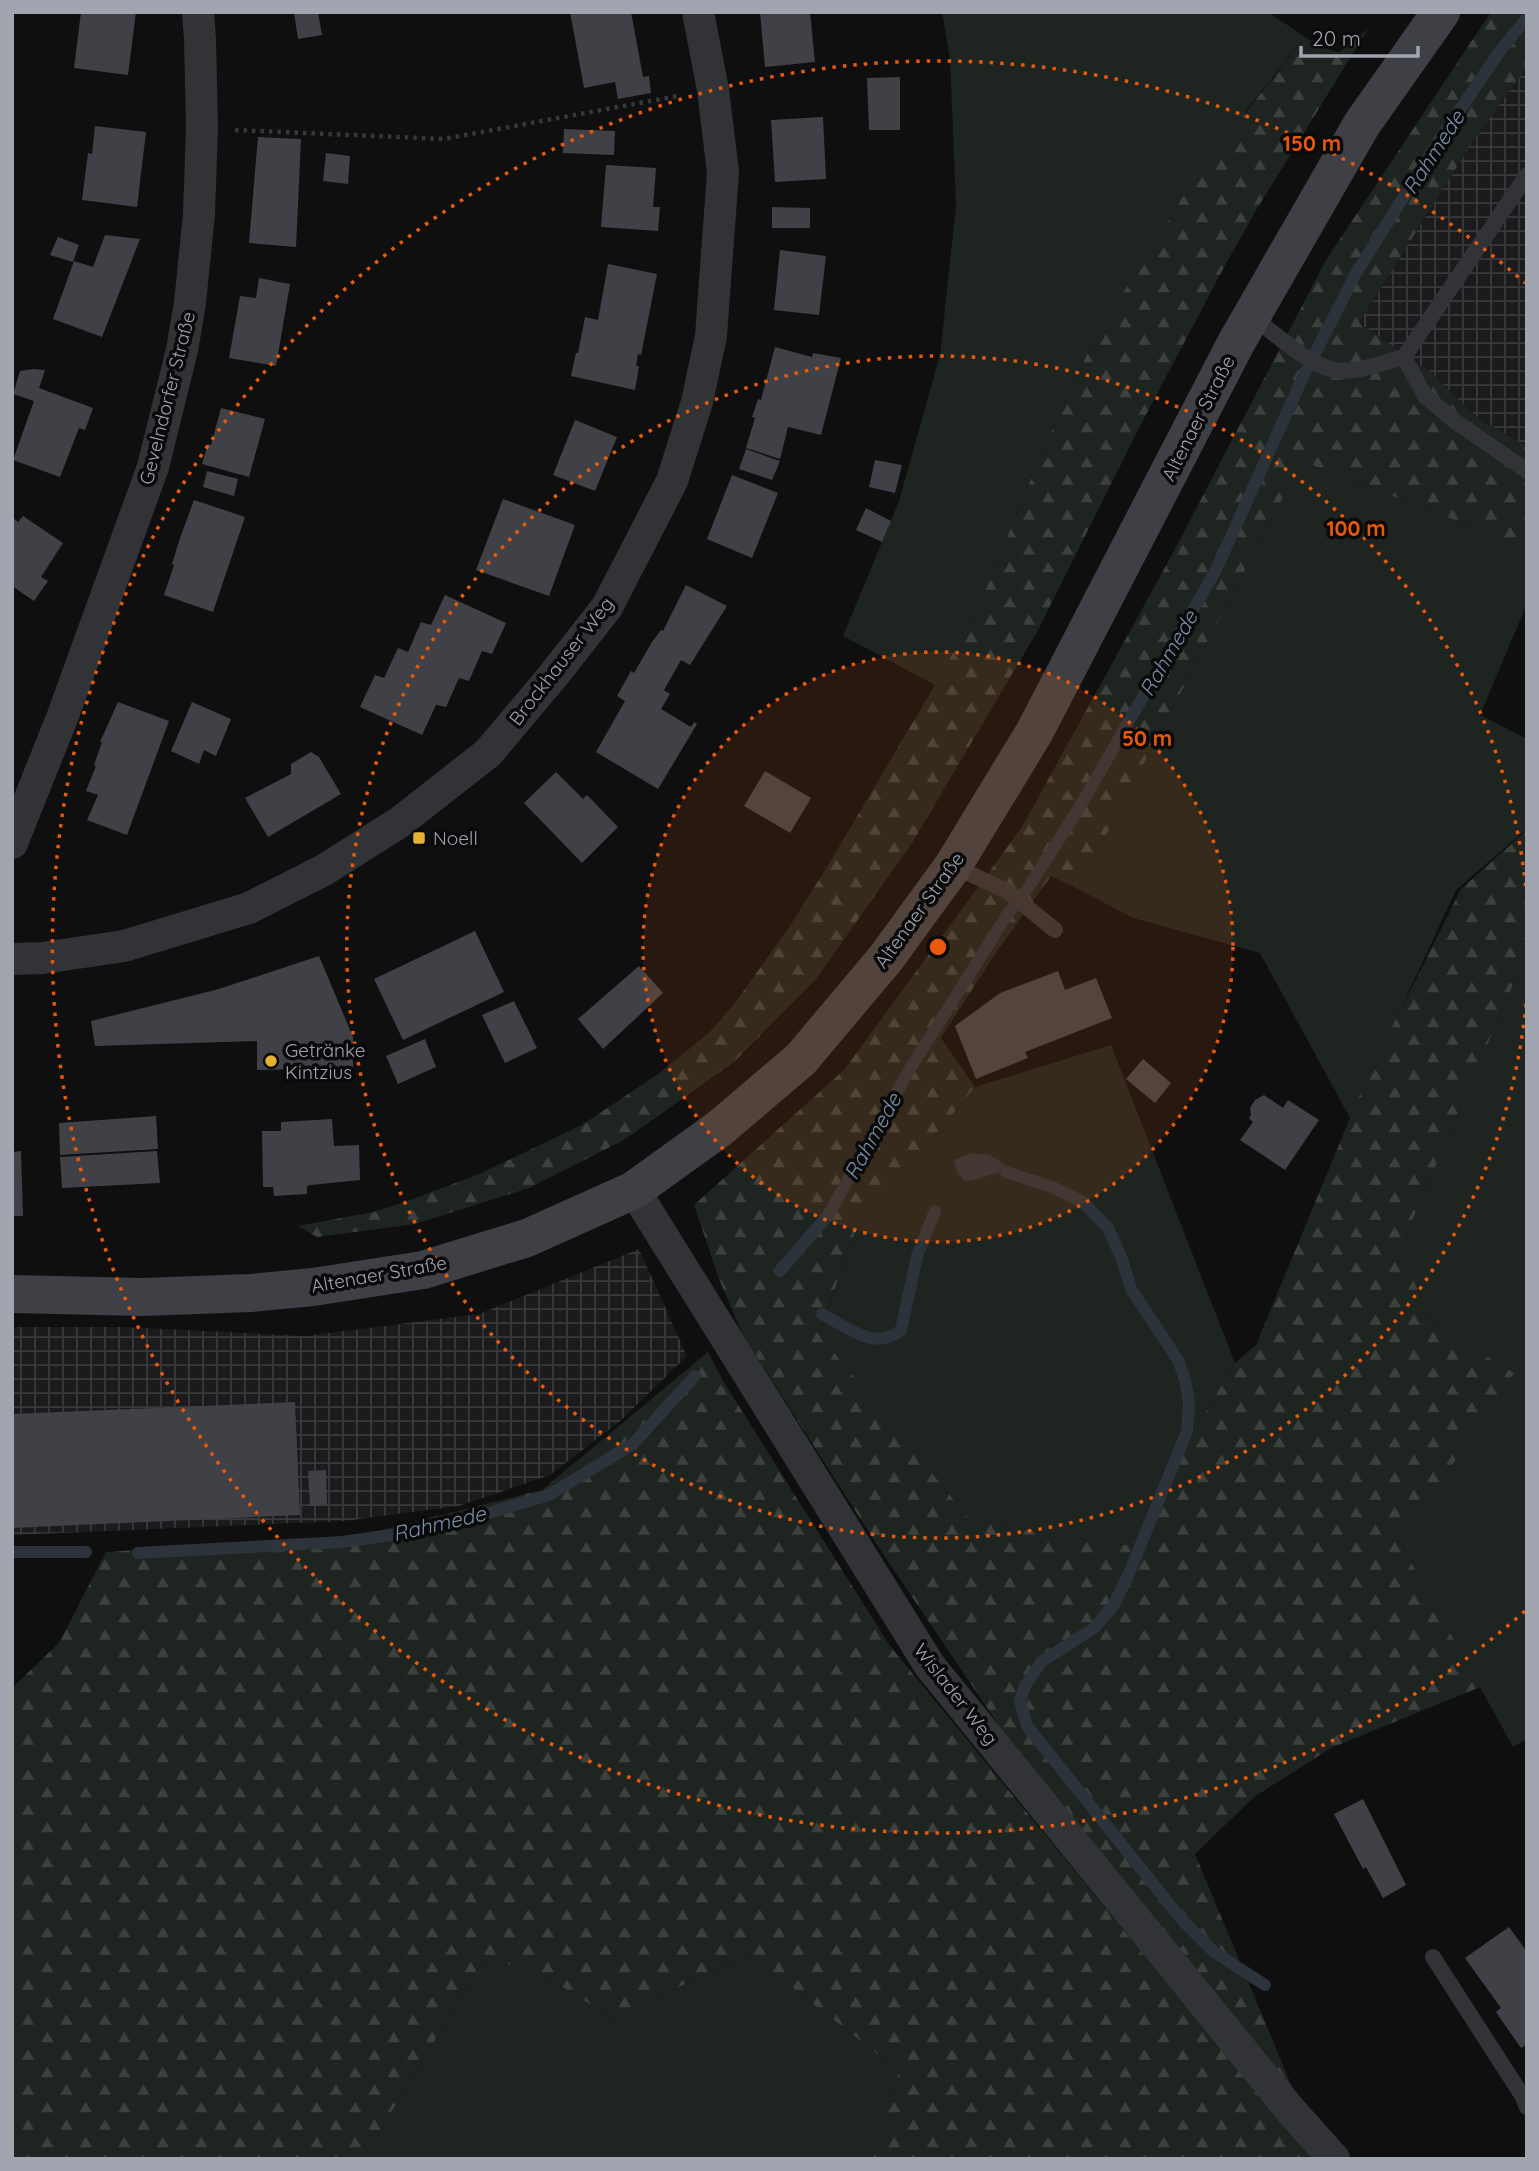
<svg xmlns="http://www.w3.org/2000/svg" width="1539" height="2171" font-family="Quicksand,sans-serif">
	<defs>
		<pattern id="industrial-grid" width="8" height="8" patternUnits="userSpaceOnUse" patternTransform="scale(1.75)"><rect width="8" height="8" fill="#1b1b1d"/><path d="M0 4h8M4 0v8" fill="none" stroke="#39393b"/></pattern>
		<pattern id="forest-firs" width="22" height="20" patternUnits="userSpaceOnUse" patternTransform="scale(1.75)"><rect width="22" height="20" fill="#1e241f"/><path d="M5 1l3.5 6h-7zM16 11l3.5 6h-7z" fill="#3c413d"/></pattern>
	</defs>
	<rect width="100%" height="100%" fill="#0f0f10"/>
	<g fill="url(#industrial-grid)">
		<polygon points="1527,67 1527,446 1479,419 1429,371 1359,323 1471,144"/>
		<polygon points="639,1249 687,1356 619,1422 550,1475 459,1506 344,1521 12,1535 12,1327 123,1327 305,1336 479,1314"/>
	</g>
	<g fill="#1e241f">
		<polygon points="942,12 1268,12 1305,37 1248,108 1093,341 1042,452 979,606 935,685 843,636 899,501 940,355 956,206 950,59"/>
		<polygon points="1302,461 1527,548 1527,604 1480,715 1527,739 1527,829 1456,890 1350,1118 1260,953 1133,918 1078,889"/>
		<polygon points="1527,952 1527,1739 1513,1747 1400,1542 1513,1373 1432,1323 1400,1249"/>
		<polygon points="1111,1045 1235,1363 1126,1545 971,1521 819,1335 855,1232 975,1087"/>
		<polygon points="746,1956 758,1961 899,2071 872,2159 363,2159 479,1967 524,1963 612,2018"/>
	</g>
	<g fill="url(#forest-firs)">
		<polygon points="1491,12 1527,12 1527,67 1471,144 1359,323 1429,371 1479,419 1527,446 1527,548 1302,461 1078,889 1051,876 995,954 941,1038 975,1087 855,1232 819,1334 971,1521 1126,1545 1235,1363 1256,1345 1367,1077 1461,889 1527,830 1527,952 1400,1249 1432,1323 1514,1373 1400,1542 1480,1687 1331,1748 1254,1797 1195,1854 1300,2106 1021,1758 879,1548 743,1335 719,1279 694,1205 844,1070 1022,827 1173,553 1326,260"/>
		<polygon points="1368,29 1255,212 1222,271 1139,428 1037,632 912,843 816,979 734,1062 624,1140 529,1188 415,1224 317,1237 298,1226 373,1212 408,1201 479,1174 582,1125 658,1074 709,1033 735,1003 790,926 827,867 935,685 979,606 1042,452 1093,341 1196,176 1305,37 1322,48 1339,52"/>
		<polygon points="708,1352 723,1381 890,1646 1282,2123 1314,2159 872,2159 899,2071 758,1961 746,1956 612,2018 524,1963 479,1967 363,2159 12,2159 12,1688 59,1643 106,1552 361,1535 542,1490"/>
	</g>
	<path fill="#2c333a" d="M 972,1153 L 990,1155 L 1004,1164 L 1006,1172 C 991,1172 979,1181 965,1181 L 957,1173 L 954,1160 Z"/>
	<g fill="none" stroke-linecap="round" stroke-linejoin="round">
		<g stroke="#2c333a" stroke-width="12">
			<polyline points="1006,1172 1052,1187 1083,1202 1108,1228 1122,1259 1131,1289 1178,1360 1185,1379 1189,1403 1187,1431 1128,1576 1113,1606 1094,1628 1041,1662 1025,1686 1020,1701 1027,1726 1182,1920 1214,1952 1265,1985"/>
			<polyline points="780,1271 829,1214 911,1067 1007,915 1028,888 1079,808 1216,570 1302,379 1355,275 1438,142 1502,48 1527,18"/>
			<path d="M 822,1314 C 847,1327 875,1352 901,1330 L 917,1256 L 935,1211"/>
			<polyline points="12,1552 86,1552"/>
			<polyline points="138,1553 342,1542 434,1529 549,1495 633,1444 695,1376"/>
		</g>
	</g>
	<g fill="#404146">
		<polygon points="81,12 136,12 128,75 74,68"/>
		<polygon points="294,12 318,12 322,35 298,39"/>
		<polygon points="570,12 631,12 643,77 649,76 651,93 618,99 615,82 584,88"/>
		<polygon points="760,12 810,12 815,62 765,67"/>
		<polygon points="900,77 900,130 869,130 867,78"/>
		<polygon points="823,117 826,179 775,182 771,120"/>
		<polygon points="95,126 146,132 137,207 82,200 88,153 92,154"/>
		<polygon points="564,129 615,131 614,155 563,153"/>
		<polygon points="258,137 301,139 296,247 249,243"/>
		<polygon points="326,153 350,156 348,184 323,181"/>
		<polygon points="606,165 656,168 653,207 660,207 658,231 601,227"/>
		<polygon points="772,207 810,208 810,228 772,228"/>
		<polygon points="105,235 140,239 102,337 53,319 74,261 93,267"/>
		<polygon points="58,237 79,245 73,262 50,255"/>
		<polygon points="780,250 826,256 819,315 774,310"/>
		<polygon points="608,264 657,274 641,355 638,354 636,366 639,366 635,390 571,376 576,353 578,353 585,317 598,320"/>
		<polygon points="259,278 290,284 276,366 229,358 240,296 256,298"/>
		<polygon points="775,347 812,357 813,353 841,358 821,435 788,427 780,459 746,448 755,418 752,417 758,399 761,400"/>
		<polygon points="33,369 45,370 39,388 93,408 85,430 79,428 60,477 13,460 34,401 13,394 20,371"/>
		<polygon points="221,408 265,419 249,477 202,464 208,444 211,445"/>
		<polygon points="575,420 617,437 595,491 553,475"/>
		<polygon points="746,449 780,461 772,480 739,469"/>
		<polygon points="875,460 902,465 895,493 869,487"/>
		<polygon points="207,471 238,479 234,496 203,487"/>
		<polygon points="732,475 778,493 752,558 707,539"/>
		<polygon points="503,499 575,525 549,596 476,570"/>
		<polygon points="194,500 245,517 213,612 164,595 174,565 172,564 179,541"/>
		<polygon points="866,508 891,521 882,542 856,530"/>
		<polygon points="23,516 63,543 41,577 48,581 34,601 12,586 12,517 18,522"/>
		<polygon points="686,585 727,606 690,665 681,660 664,690 670,694 661,709 691,727 694,722 697,724 658,789 596,752 625,701 617,696 631,671 634,673 652,642 661,630 663,631"/>
		<polygon points="445,595 506,623 492,654 482,651 469,681 459,678 446,707 436,705 422,735 360,707 375,675 384,678 398,648 408,652 421,622 431,625"/>
		<polygon points="118,702 169,721 127,835 87,820 98,795 86,791 96,766 94,765 102,742 100,742"/>
		<polygon points="192,702 231,719 216,756 204,750 199,764 171,751"/>
		<polygon points="311,752 319,757 341,794 268,837 245,798 291,774 291,764"/>
		<polygon points="765,771 811,798 790,833 744,806"/>
		<polygon points="556,772 583,799 587,795 618,827 582,863 524,803"/>
		<polygon points="475,931 504,992 403,1040 374,979"/>
		<polygon points="319,956 353,1037 353,1068 257,1070 257,1041 95,1046 91,1021 219,989"/>
		<polygon points="639,966 663,993 603,1049 578,1019"/>
		<polygon points="1058,971 1065,990 1096,978 1112,1018 1025,1052 1028,1058 976,1079 955,1026 1000,993"/>
		<polygon points="514,1001 537,1048 505,1063 482,1015"/>
		<polygon points="425,1039 436,1067 398,1084 386,1056"/>
		<polygon points="1143,1059 1171,1083 1155,1103 1126,1079"/>
		<polygon points="1264,1095 1283,1108 1288,1100 1319,1120 1285,1170 1240,1140 1253,1122 1249,1118 1251,1115 1250,1108 1255,1100"/>
		<polygon points="156,1116 158,1149 60,1155 59,1123"/>
		<polygon points="332,1119 334,1146 359,1145 360,1180 311,1185 307,1186 307,1194 274,1196 273,1187 263,1187 262,1131 281,1131 281,1122"/>
		<polygon points="21,1151 23,1216 12,1216 12,1152"/>
		<polygon points="157,1151 160,1183 62,1188 60,1157"/>
		<polygon points="295,1402 300,1515 12,1528 12,1414"/>
		<polygon points="326,1470 327,1505 310,1506 308,1471"/>
		<polygon points="1363,1799 1406,1885 1383,1898 1366,1867 1363,1869 1334,1814"/>
		<polygon points="1509,1927 1527,1952 1527,2044 1521,2048 1496,2012 1501,2008 1465,1958"/>
	</g>
	<g fill="none" stroke-linecap="round" stroke-linejoin="round">
		<polyline stroke="#36383c" stroke-width="4.5" stroke-dasharray="3.5 5" stroke-linecap="butt" points="235,130 444,139 678,96"/>
		<g stroke="#323337" stroke-width="16">
			<path d="M 1252,316 C 1274,333 1307,364 1334,370 C 1356,374 1384,362 1404,357 L 1527,175"/>
			<polyline points="1404,357 1425,396 1456,422 1527,471"/>
			<polyline points="953,866 1007,891 1055,930"/>
			<polyline points="1433,1957 1523,2097 1527,2107"/>
		</g>
		<g stroke="#323337" stroke-width="32">
			<polyline points="12,843 62,718 153,467 182,350 190,303 199,214 202,128 200,39 198,12"/>
			<polyline points="12,959 43,958 124,946 249,908 324,870 400,822 488,753 552,677 607,607 672,481 697,402 711,336 723,172 713,90 698,12"/>
			<polyline points="634,1190 930,1666 1292,2112 1334,2159"/>
		</g>
		<polyline stroke="#3e4045" stroke-width="38" points="12,1294 142,1297 251,1293 313,1287 423,1270 527,1238 634,1190 720,1128 801,1059 886,958 953,866 1035,731 1236,343 1362,124 1441,12"/>
	</g>
	<circle cx="938" cy="947" r="295" fill="#e8590c" fill-opacity=".12"/>
	<g fill="none" stroke="#e8590c" stroke-width="3.5" stroke-dasharray="3.5 7">
		<circle cx="938" cy="947" r="295"/>
		<path d="M1526 1004A591 591 0 1 1 1526 890"/>
		<path d="M1525 1611A886 886 0 1 1 1525 283"/>
	</g>
	<g fill="#e4b133" stroke="#0a0a0b" stroke-width="2.5">
		<rect x="412" y="831" width="14" height="14" rx="3.5"/>
		<circle cx="271" cy="1061" r="7"/>
	</g>
	<g text-anchor="middle" dominant-baseline="central" stroke-width="7" stroke-linejoin="round" paint-order="stroke">
		<g font-size="19" fill="#a1a5b0" stroke="#0a0a0b">
			<text transform="translate(167 398) rotate(-76)">Gevelndorfer Straße</text>
			<text transform="translate(1198 418) rotate(-63)">Altenaer Straße</text>
			<text transform="translate(561 661) rotate(-52)">Brockhauser Weg</text>
			<text transform="translate(919 910) rotate(-54)">Altenaer Straße</text>
			<text transform="translate(379 1274) rotate(-10)">Altenaer Straße</text>
			<text transform="translate(956 1694) rotate(52)">Wislader Weg</text>
		</g>
		<g font-size="19" fill="#a1a5b0" stroke="#0a0a0b" text-anchor="start">
			<text x="433" y="838">Noell</text>
			<text x="285" y="1050">Getränke<tspan x="285" dy="22">Kintzius</tspan></text>
		</g>
		<g font-size="21" font-style="italic" fill="#7991aa" stroke="#0a0a0b">
			<text transform="translate(1433 152) rotate(-57)">Rahmede</text>
			<text transform="translate(1168 653) rotate(-60)">Rahmede</text>
			<text transform="translate(872 1136) rotate(-61)">Rahmede</text>
			<text transform="translate(439 1523) rotate(-13)">Rahmede</text>
		</g>
	</g>
	<circle cx="938" cy="947" r="10" fill="#e8590c" stroke="#0a0a0b" stroke-width="3.5"/>
	<g font-size="21" text-anchor="middle" font-weight="bold" fill="#e8590c" stroke="#0a0a0b" stroke-width="7" stroke-linejoin="round" paint-order="stroke">
		<text x="1312" y="151">150 m</text>
		<text x="1356" y="536">100 m</text>
		<text x="1147" y="746">50 m</text>
	</g>
	<rect width="1539" height="2171" fill="none" stroke="#a1a5b0" stroke-width="28"/>
	<path d="M1301 46v10h117v-10" fill="none" stroke="#a1a5b0" stroke-width="3.5"/>
	<text x="1312" y="46" font-size="21" fill="#a1a5b0" stroke="#0a0a0b" stroke-width="5" paint-order="stroke">20 m</text>
</svg>
